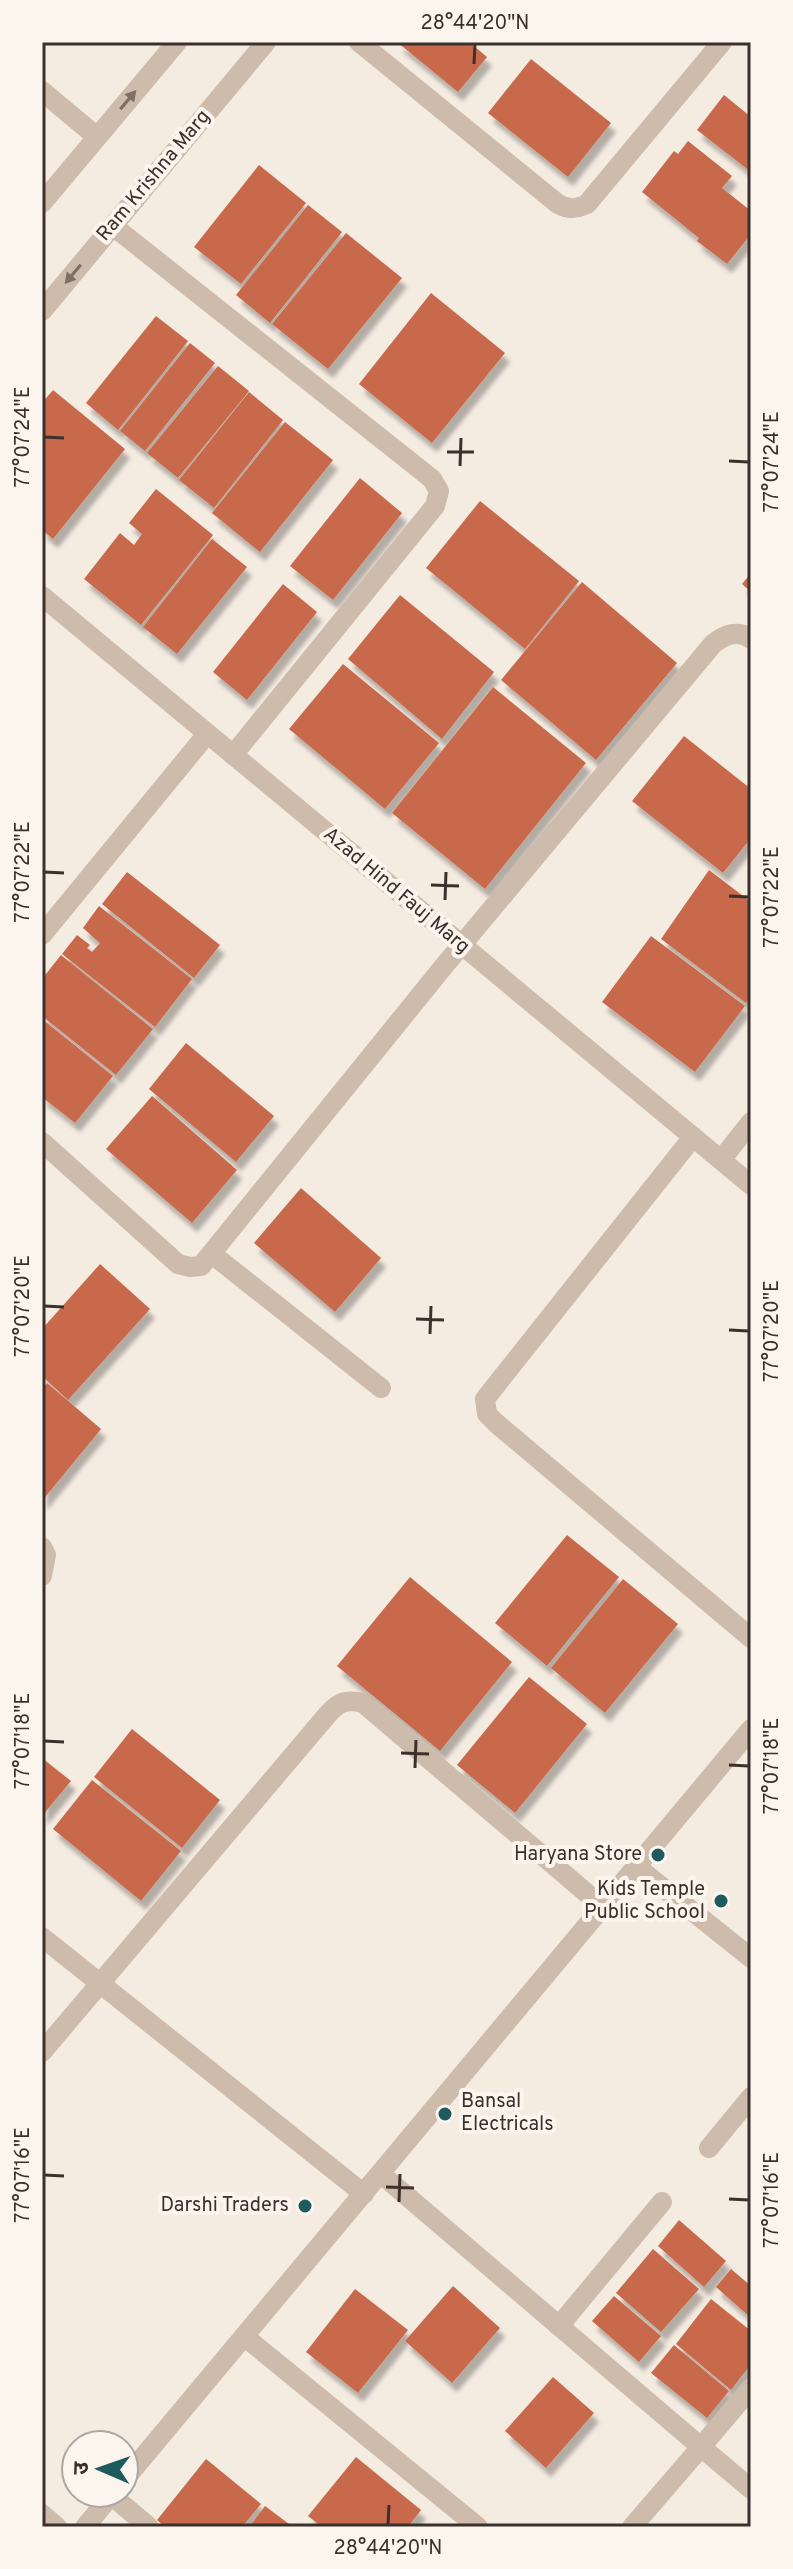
<svg xmlns="http://www.w3.org/2000/svg" width="793" height="2569" font-family="Overpass,'Noto Sans Devanagari',sans-serif">
	<defs>
		<filter id="shadow"><feDropShadow dx="5" dy="9" stdDeviation="2" flood-color="#0004"/></filter>
	</defs>
	<rect width="100%" height="100%" fill="#f4ebe1"/>
	<g fill="#c8694b" filter="url(#shadow)">
		<polygon points="397,42 469,42 487,57 458,92"/>
		<polygon points="531,59 611,123 568,177 488,113"/>
		<polygon points="724,95 751,117 751,172 697,130"/>
		<polygon points="688,141 732,176 722,188 751,211 751,234 727,264 697,241 699,238 642,192 674,151 678,154"/>
		<polygon points="259,165 306,203 241,284 194,247"/>
		<polygon points="308,205 342,232 270,323 236,295"/>
		<polygon points="346,233 402,278 328,369 272,324"/>
		<polygon points="431,293 505,353 432,443 359,384"/>
		<polygon points="156,316 188,341 118,430 86,403"/>
		<polygon points="190,343 215,363 145,451 120,431"/>
		<polygon points="218,366 249,391 178,478 147,453"/>
		<polygon points="53,390 125,449 53,539 42,530 42,403"/>
		<polygon points="249,392 283,420 214,508 179,480"/>
		<polygon points="285,422 333,460 260,552 212,513"/>
		<polygon points="360,478 402,513 333,600 290,566"/>
		<polygon points="156,489 213,535 141,625 84,579 120,533 134,545 142,534 129,523"/>
		<polygon points="480,501 579,581 525,649 426,568"/>
		<polygon points="212,539 247,567 177,654 143,627"/>
		<polygon points="751,573 751,592 742,584"/>
		<polygon points="582,582 677,663 596,760 501,680"/>
		<polygon points="283,584 317,612 247,700 213,672"/>
		<polygon points="400,595 494,672 442,739 348,659"/>
		<polygon points="343,664 439,743 385,809 289,729"/>
		<polygon points="493,687 586,763 485,889 392,813"/>
		<polygon points="684,736 751,789 751,838 723,873 632,801"/>
		<polygon points="709,870 751,902 751,997 746,1003 661,939"/>
		<polygon points="127,872 220,945 194,978 102,904"/>
		<polygon points="99,906 192,979 155,1027 62,954 77,935 90,945 87,948 92,952 100,943 83,928"/>
		<polygon points="651,936 745,1006 695,1072 602,1002"/>
		<polygon points="61,955 153,1029 116,1075 42,1016 42,979"/>
		<polygon points="42,1019 113,1076 75,1123 42,1097"/>
		<polygon points="186,1043 274,1116 236,1162 149,1089"/>
		<polygon points="152,1096 237,1170 192,1223 106,1149"/>
		<polygon points="301,1188 381,1258 335,1312 254,1243"/>
		<polygon points="100,1264 150,1309 68,1400 42,1376 42,1329"/>
		<polygon points="47,1383 101,1429 42,1501 42,1390"/>
		<polygon points="567,1535 619,1577 547,1666 495,1623"/>
		<polygon points="410,1577 512,1662 440,1751 337,1666"/>
		<polygon points="623,1579 678,1624 605,1713 551,1668"/>
		<polygon points="529,1677 587,1724 515,1813 457,1765"/>
		<polygon points="132,1729 220,1800 182,1848 94,1777"/>
		<polygon points="42,1758 71,1781 42,1816"/>
		<polygon points="92,1780 181,1851 141,1901 53,1829"/>
		<polygon points="679,2220 726,2261 704,2287 658,2246"/>
		<polygon points="653,2249 699,2289 661,2332 616,2293"/>
		<polygon points="731,2269 751,2286 751,2318 716,2287"/>
		<polygon points="453,2286 500,2328 452,2383 405,2341"/>
		<polygon points="355,2289 408,2330 358,2393 306,2352"/>
		<polygon points="614,2296 661,2336 639,2362 592,2321"/>
		<polygon points="711,2299 751,2331 751,2364 731,2390 676,2344"/>
		<polygon points="674,2345 729,2391 707,2418 651,2373"/>
		<polygon points="553,2377 594,2413 546,2468 505,2431"/>
		<polygon points="356,2457 421,2510 408,2527 322,2527 308,2516"/>
		<polygon points="206,2459 261,2504 242,2527 165,2527 157,2520"/>
		<polygon points="265,2506 293,2527 249,2527"/>
	</g>
	<g fill="none" stroke-linecap="round" stroke-linejoin="round">
		<g stroke="#cdbbac" stroke-width="20">
			<path d="M 359,42 L 558,204 C 569,210 576,209 587,204 L 722,42"/>
			<polyline points="42,91 97,137"/>
			<polyline points="42,203 177,42"/>
			<polyline points="113,226 432,479 439,491 435,506 233,755"/>
			<polyline points="42,311 266,42"/>
			<polyline points="42,596 751,1185"/>
			<polyline points="42,935 207,734"/>
			<polyline points="693,1137 485,1399 487,1414 496,1423 751,1638"/>
			<path d="M 42,1142 L 178,1264 L 190,1267 L 201,1266 L 444,966 L 713,644 C 724,635 738,629 751,639"/>
			<polyline points="721,1160 751,1122"/>
			<polyline points="212,1254 381,1388"/>
			<polyline points="42,1547 46,1555 42,1576"/>
			<polyline points="637,1867 751,1958"/>
			<polyline points="42,1937 364,2194"/>
			<path d="M 42,2052 L 328,1714 C 339,1702 346,1699 363,1703 L 603,1907"/>
			<polyline points="709,2148 751,2097"/>
			<polyline points="381,2174 701,2447 751,2388"/>
			<polyline points="559,2326 662,2202"/>
			<polyline points="245,2337 478,2527"/>
			<polyline points="124,2480 751,1729"/>
			<polyline points="111,2495 149,2527"/>
			<polyline points="42,2514 57,2527"/>
			<polyline points="85,2527 113,2493"/>
			<polyline points="632,2527 701,2447 751,2489"/>
		</g>
	</g>
	<defs><path id="oneway-solid" d="M-6-.8H1V-3.2L6.5 0L1 3.2V.8H-6Z" transform="scale(2)"/></defs>
	<g fill="#7d6f65">
		<use href="#oneway-solid" transform="translate(128 100) rotate(-50)"/>
		<use href="#oneway-solid" transform="translate(73 274) rotate(130)"/>
	</g>
	<path fill="none" stroke="#3b302b" stroke-width="3" d="M 474,64 L 475,44M 44,437 L 64,438M 447,452 L 474,452M 729,461 L 749,462M 460,466 L 461,438M 44,872 L 64,873M 431,885 L 459,886M 729,896 L 749,897M 445,900 L 446,872M 44,1306 L 64,1307M 416,1319 L 444,1320M 729,1330 L 749,1331M 430,1334 L 431,1306M 44,1741 L 64,1742M 401,1753 L 429,1754M 729,1765 L 749,1766M 415,1768 L 416,1740M 44,2175 L 64,2176M 386,2187 L 414,2188M 729,2199 L 749,2200M 399,2202 L 400,2174M 388,2525 L 389,2505"/>
	<g fill="#1f5a5e" stroke="#fbf5ee" stroke-width="3">
		<circle cx="658" cy="1855" r="8"/>
		<circle cx="721" cy="1901" r="8"/>
		<circle cx="445" cy="2114" r="8"/>
		<circle cx="305" cy="2206" r="8"/>
	</g>
	<g text-anchor="middle" dominant-baseline="central" stroke-width="8" stroke-linejoin="round" paint-order="stroke">
		<g font-size="20" fill="#3b302b" stroke="#fbf5ee">
			<text transform="translate(154 176) rotate(-50)">Ram Krishna Marg</text>
			<text transform="translate(396 891) rotate(40)">Azad Hind Fauj Marg</text>
		</g>
		<g font-size="20" fill="#3b302b" stroke="#fbf5ee" text-anchor="end">
			<text x="642" y="1855">Haryana Store</text>
			<text x="705" y="1890">Kids Temple<tspan x="705" dy="23">Public School</tspan></text>
			<text x="461" y="2102" text-anchor="start">Bansal<tspan x="461" dy="23">Electricals</tspan></text>
			<text x="289" y="2206">Darshi Traders</text>
		</g>
	</g>
	<rect width="793" height="2569" fill="none" stroke="#fbf5ee" stroke-width="88"/>
	<g transform="translate(100 2469) rotate(272)"><circle r="38" fill="#fbf5ee" stroke="#aea6a0" stroke-width="2"/>
	<path d="M0-6L14 30L0 20L-14 30Z" fill="#1f5a5e"/>
	<text y="-12" font-size="22" font-weight="bold" text-anchor="middle" fill="#3b302b">उ</text>
	</g>
	<rect x="44" y="44" width="705" height="2481" fill="none" stroke="#3b302b" stroke-width="3"/>
	<g font-size="20" text-anchor="middle" fill="#3b302b">
		<text x="475" y="29">28°44'20"N</text>
		<text transform="translate(22 437) rotate(-90)" y="7">77°07'24"E</text>
		<text transform="translate(771 462) rotate(-90)" y="7">77°07'24"E</text>
		<text transform="translate(22 872) rotate(-90)" y="7">77°07'22"E</text>
		<text transform="translate(771 897) rotate(-90)" y="7">77°07'22"E</text>
		<text transform="translate(22 1306) rotate(-90)" y="7">77°07'20"E</text>
		<text transform="translate(771 1331) rotate(-90)" y="7">77°07'20"E</text>
		<text transform="translate(22 1741) rotate(-90)" y="7">77°07'18"E</text>
		<text transform="translate(771 1766) rotate(-90)" y="7">77°07'18"E</text>
		<text transform="translate(22 2175) rotate(-90)" y="7">77°07'16"E</text>
		<text transform="translate(771 2200) rotate(-90)" y="7">77°07'16"E</text>
		<text x="388" y="2554">28°44'20"N</text>
	</g>
</svg>
